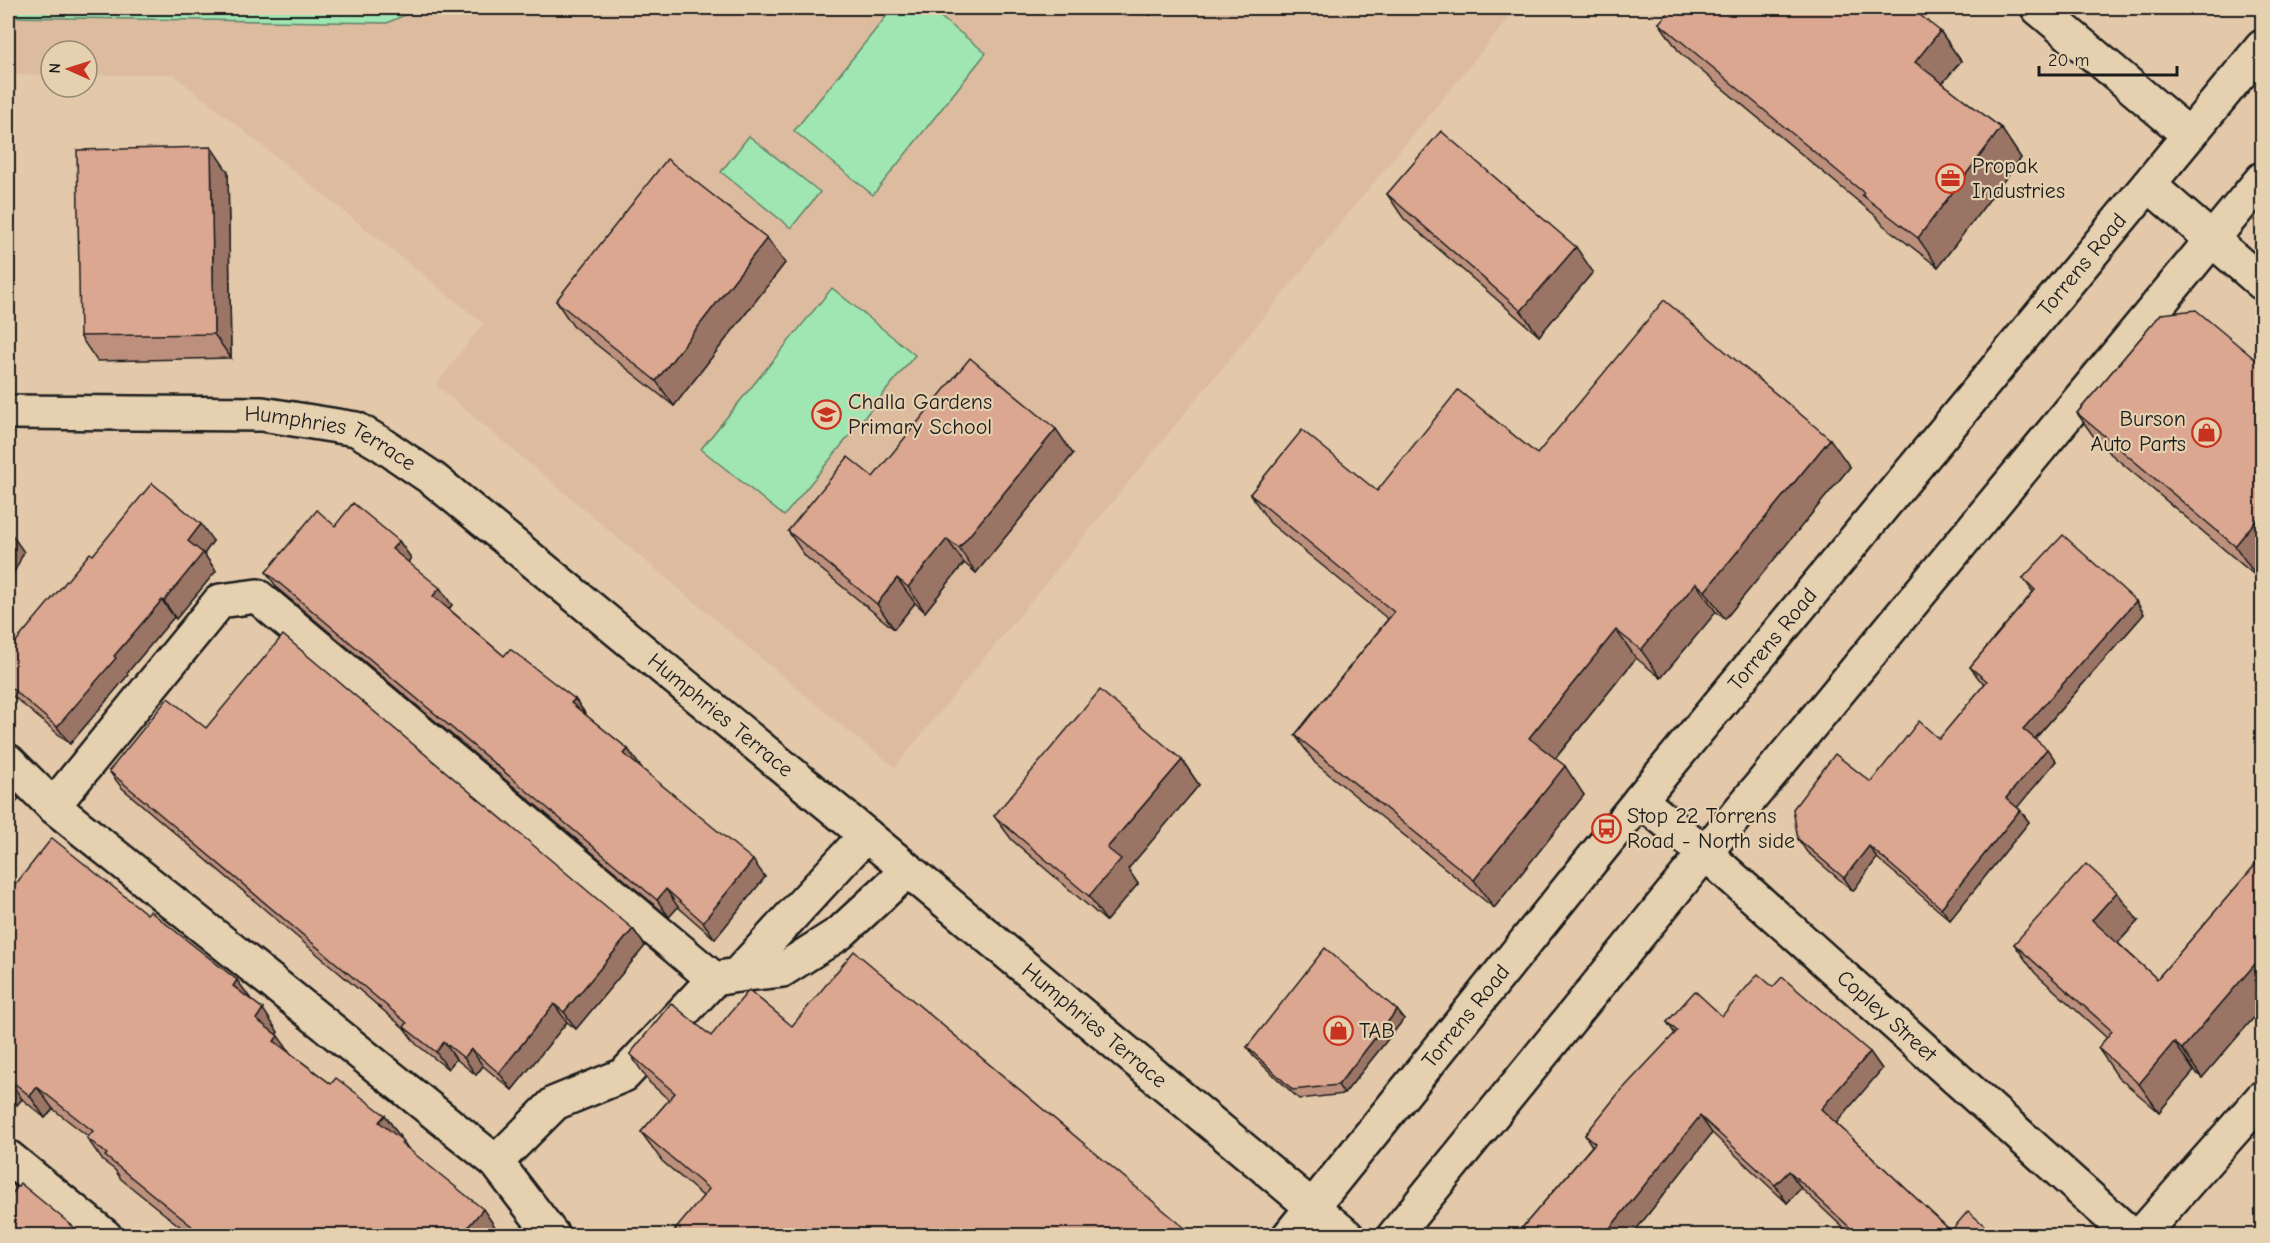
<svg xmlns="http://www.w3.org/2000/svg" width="2270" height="1243" font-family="'Comic Neue',sans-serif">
	<rect width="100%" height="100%" fill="#e3c8a9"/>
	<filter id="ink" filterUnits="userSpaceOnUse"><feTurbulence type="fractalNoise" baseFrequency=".0167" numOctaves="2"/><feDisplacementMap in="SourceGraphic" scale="12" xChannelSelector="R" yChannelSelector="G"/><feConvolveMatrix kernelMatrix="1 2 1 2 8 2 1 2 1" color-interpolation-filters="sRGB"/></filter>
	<g filter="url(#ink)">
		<polygon fill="#ddbb9f" points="8,8 1517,8 895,767 853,735 436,385 483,323 173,74 87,75 87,51 51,51 51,75 8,75"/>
		<g fill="#a0e6b2" stroke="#5e8167" stroke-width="1.5">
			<polygon points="8,8 420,8 387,23 8,17"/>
			<polygon points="893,8 929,8 986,53 873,195 794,131"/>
			<polygon points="749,136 820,192 791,228 721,172"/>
			<polygon points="832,288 915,355 784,516 701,449"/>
		</g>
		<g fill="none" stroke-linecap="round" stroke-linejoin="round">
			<defs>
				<g id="minor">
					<polyline points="2038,8 2189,135"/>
					<polyline points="2149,185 2262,283"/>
					<path id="s1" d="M 8,412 L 262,414 L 356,429 L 383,445 L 433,479 L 554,578 L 866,835 L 1347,1236"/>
					<polyline points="8,761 53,806 496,1162 553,1236"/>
					<path id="s2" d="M 1640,800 L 1705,853 L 2132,1236"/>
					<polyline points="53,806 220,601 257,596 714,979"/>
					<polyline points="737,975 782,970 840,933 908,870"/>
					<polyline points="8,1157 105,1236"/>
					<polyline points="496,1162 555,1103 624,1075 714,979 737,975 866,835"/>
					<polyline points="2140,1236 2262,1098"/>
				</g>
				<g id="major">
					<path id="s3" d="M 1289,1236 L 1640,800 L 2262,47"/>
					<polyline points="1394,1236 1705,853 2262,179"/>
				</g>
			</defs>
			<use href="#minor" stroke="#1c1c1c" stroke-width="38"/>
			<use href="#major" stroke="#1c1c1c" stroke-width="38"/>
			<use href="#minor" stroke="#e5d0af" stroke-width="33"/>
			<use href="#major" stroke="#e5d0af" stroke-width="33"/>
		</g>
		<g fill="#bd907d" stroke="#1c1c1c" stroke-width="1.5">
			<polygon points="1141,8 1157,8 1151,15"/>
			<polygon points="1659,23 1940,31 1961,61 1942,83 2001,128 2021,158 1938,267 1883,225 1877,217 1680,53"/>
			<polygon points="228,172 231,358 97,361 80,336"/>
			<polygon points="1387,194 1593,272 1539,336 1404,219"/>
			<polygon points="785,263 674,406 573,326 556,301"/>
			<polygon points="2161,314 2257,577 2099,444 2077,413"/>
			<polygon points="1073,454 976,573 964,563 925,612 915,603 894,629 805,556 788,531 873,477"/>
			<polygon points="1537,454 1850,467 1725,619 1716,612 1661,678 1636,658 1555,759 1584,795 1494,908 1315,763 1295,735 1388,619 1270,523 1250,494 1377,491"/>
			<polygon points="335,526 399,541 411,558 408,562 452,605 449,609 504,656 575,699 587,716 628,749 640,767 765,877 715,939 678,907 669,917 278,589 266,572"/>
			<polygon points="213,541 204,554 216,571 176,619 174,617 127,673 128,675 70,744 8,692 8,651 93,555"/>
			<polygon points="2023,578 2136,601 2144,614 2035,739 2056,761 2017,807 2020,810 2029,822 1950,920 1877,858 1853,891 1807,852 1798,839 1871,782 1939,739 1985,684 1979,679 1970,667 2033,592"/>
			<polygon points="206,728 633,929 645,946 576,1029 567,1022 512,1090 483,1066 476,1075 456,1059 448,1069 416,1044 404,1028 122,788 109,771"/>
			<polygon points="1182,760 1199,785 1128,869 1138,884 1106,921 1012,840 994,816"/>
			<polygon points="2262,857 2262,1008 2202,1078 2194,1071 2159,1112 2118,1077 2098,1048 2107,1038 2035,973 2014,944 2138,921 2118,943 2157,979"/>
			<polygon points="8,894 252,1001 278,1032 276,1035 289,1052 331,1084 385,1115 400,1137 399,1138 403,1141 409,1150 498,1231 494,1236 192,1236 121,1179 115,1170 103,1161 87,1138 89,1137 53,1109 45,1118 22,1099 17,1105 8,1097"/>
			<polygon points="1773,987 1870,1052 1882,1069 1836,1123 1951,1231 1996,1236 1852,1236 1801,1188 1787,1203 1712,1133 1631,1236 1515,1236 1592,1146 1585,1135 1675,1034 1667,1022 1722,1016"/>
			<polygon points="1397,1010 1404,1019 1344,1094 1299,1099 1253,1056 1247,1047"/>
			<polygon points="792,1026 1191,1236 703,1196 662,1161 641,1132 669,1100 650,1083 630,1054 711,1036"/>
		</g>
		<g fill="#9a7566" stroke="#1c1c1c" stroke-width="1.5">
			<polygon points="1145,8 1157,8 1151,15"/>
			<polygon points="1940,31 1961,61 1936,91 1915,62"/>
			<polygon points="2001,128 2021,158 1938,267 1918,238"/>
			<polygon points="211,147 228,172 231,358 214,334"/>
			<polygon points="767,238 785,263 674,406 656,381"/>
			<polygon points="1576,247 1593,272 1539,336 1521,311"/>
			<polygon points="1056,429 1073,454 976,573 959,548"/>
			<polygon points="1830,439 1850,467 1725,619 1705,591"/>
			<polygon points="2262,513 2262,570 2257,577 2235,546"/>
			<polygon points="201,524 213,541 204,554 216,571 176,619 164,601 188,541"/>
			<polygon points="12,535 24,552 8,585 8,543"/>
			<polygon points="947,539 964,563 925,612 908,587"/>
			<polygon points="399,541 411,558 405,566 392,549"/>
			<polygon points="897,578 915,603 894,629 877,604"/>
			<polygon points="1696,583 1716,612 1661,678 1641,650"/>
			<polygon points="440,588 452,605 445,613 433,596"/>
			<polygon points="162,600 174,617 127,673 128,675 70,744 57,727 114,656"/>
			<polygon points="2136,601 2144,614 2032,742 2023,729"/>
			<polygon points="1616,630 1636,658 1549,766 1529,738"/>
			<polygon points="575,699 587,716 571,703"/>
			<polygon points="628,749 640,766 636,771 624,754"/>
			<polygon points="2047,749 2056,761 2015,810 2006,798"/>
			<polygon points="1182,760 1199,785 1128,869 1138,884 1106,921 1089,896 1107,848"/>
			<polygon points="1565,766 1584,795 1494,908 1474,880"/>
			<polygon points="8,782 19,799 8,813"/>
			<polygon points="2020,810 2029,822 1950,920 1941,908"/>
			<polygon points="1869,846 1877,858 1853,891 1844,878"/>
			<polygon points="753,860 765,877 715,939 703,922"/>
			<polygon points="666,889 678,907 669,917 657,900"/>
			<polygon points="2117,892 2138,921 2112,949 2092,920"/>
			<polygon points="633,929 645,946 576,1029 564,1012"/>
			<polygon points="2262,956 2262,1008 2202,1078 2182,1049"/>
			<polygon points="237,980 253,1002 233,986"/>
			<polygon points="554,1004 567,1022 512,1090 499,1073"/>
			<polygon points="263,1009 278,1032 271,1041 256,1019"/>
			<polygon points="1397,1010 1404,1019 1344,1094 1338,1085"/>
			<polygon points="278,1036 294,1058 274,1041"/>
			<polygon points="444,1042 456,1059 448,1069 436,1052"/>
			<polygon points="2174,1042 2194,1071 2159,1112 2139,1084"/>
			<polygon points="471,1049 483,1066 476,1075 464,1058"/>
			<polygon points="1870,1052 1882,1069 1833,1127 1821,1109"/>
			<polygon points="8,1078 22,1099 17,1105 8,1091"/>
			<polygon points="37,1087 53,1109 45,1118 30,1096"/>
			<polygon points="385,1115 400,1137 395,1144 379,1122"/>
			<polygon points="1700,1116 1712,1133 1631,1236 1614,1236 1610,1228"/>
			<polygon points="1789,1171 1801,1188 1787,1203 1775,1185"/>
			<polygon points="483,1209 498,1231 494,1236 464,1236 462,1234"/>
			<polygon points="1186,1229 1191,1236 1180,1236"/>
		</g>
		<g fill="#dca791" stroke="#1c1c1c" stroke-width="1.5">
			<polygon points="1672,8 1911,8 1940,31 1915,62 2001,128 1918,238 1862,195 1864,193 1659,23"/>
			<polygon points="1441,131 1576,247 1521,311 1387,194"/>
			<polygon points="211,147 214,334 80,336 77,150"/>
			<polygon points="667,159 767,238 656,381 556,301"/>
			<polygon points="1664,300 1830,439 1705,591 1696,583 1641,650 1616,630 1529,738 1565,766 1474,880 1295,735 1394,612 1250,494 1302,430 1377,491 1458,390 1537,454"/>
			<polygon points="2196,310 2262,365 2262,513 2235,546 2077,413 2161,314"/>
			<polygon points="970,358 1056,429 959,548 947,539 908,587 897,578 877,604 788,531 848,457 873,477"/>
			<polygon points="152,483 201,524 188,541 203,553 164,601 162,600 114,656 116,658 57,727 8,685 8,651 90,553 93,555"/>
			<polygon points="353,503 399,541 392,549 440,588 433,596 504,656 510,649 575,699 571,703 628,749 624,754 753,860 703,922 666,889 657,900 266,572 317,510 335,526"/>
			<polygon points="8,533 12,535 8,543"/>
			<polygon points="2063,535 2136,601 2023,729 2047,749 2006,798 2020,810 1941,908 1869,846 1844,878 1798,839 1793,809 1835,754 1871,782 1919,721 1939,739 1987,681 1970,667 2035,590 2023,578"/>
			<polygon points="283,635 633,929 564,1012 554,1004 499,1073 471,1049 464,1058 444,1042 436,1052 404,1027 407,1023 109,771 168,698 206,728"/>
			<polygon points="1100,690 1182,760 1107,848 1121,859 1089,896 994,816"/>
			<polygon points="52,838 147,914 150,911 237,980 233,986 263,1009 256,1019 278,1036 274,1041 331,1084 336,1078 385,1115 379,1122 403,1141 401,1143 483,1209 462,1234 465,1236 204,1236 105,1156 107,1154 87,1138 93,1131 37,1087 30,1096 8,1078 8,894"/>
			<polygon points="2262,857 2262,956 2182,1049 2174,1042 2139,1084 2098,1048 2112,1031 2014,944 2086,864 2117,892 2092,920 2157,979"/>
			<polygon points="1325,948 1397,1010 1338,1085 1293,1090 1247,1047"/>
			<polygon points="854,951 1186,1229 1180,1236 670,1236 709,1189 641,1132 675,1093 630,1054 671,1003 711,1036 749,990 792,1026"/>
			<polygon points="1758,974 1773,987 1782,977 1870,1052 1821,1109 1951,1231 1968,1211 1996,1236 1859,1236 1789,1171 1775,1185 1700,1116 1610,1228 1616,1233 1614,1236 1515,1236 1595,1143 1585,1135 1617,1095 1677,1031 1667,1022 1695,991 1722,1016"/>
			<polygon points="20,1183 81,1233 86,1236 8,1236 8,1200"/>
		</g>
	</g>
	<defs>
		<symbol id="office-ring" viewBox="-11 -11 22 22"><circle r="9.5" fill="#e5d0af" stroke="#c8321e" stroke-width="1.5"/><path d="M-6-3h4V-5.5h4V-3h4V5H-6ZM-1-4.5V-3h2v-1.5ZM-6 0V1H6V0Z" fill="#c8321e"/></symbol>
		<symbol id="school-ring" viewBox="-11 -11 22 22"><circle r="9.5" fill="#e5d0af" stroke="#c8321e" stroke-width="1.5"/><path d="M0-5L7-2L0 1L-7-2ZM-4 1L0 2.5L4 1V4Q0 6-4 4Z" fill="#c8321e"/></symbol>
		<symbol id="shop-ring" viewBox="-11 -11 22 22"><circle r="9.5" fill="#e5d0af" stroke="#c8321e" stroke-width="1.5"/><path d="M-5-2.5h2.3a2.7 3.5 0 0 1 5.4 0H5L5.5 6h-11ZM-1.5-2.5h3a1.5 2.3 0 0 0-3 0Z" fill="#c8321e"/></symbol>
		<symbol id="bus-ring" viewBox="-11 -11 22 22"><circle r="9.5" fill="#e5d0af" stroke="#c8321e" stroke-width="1.5"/><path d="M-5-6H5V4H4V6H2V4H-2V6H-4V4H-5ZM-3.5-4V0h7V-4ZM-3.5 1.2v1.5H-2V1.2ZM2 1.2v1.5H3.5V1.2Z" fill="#c8321e"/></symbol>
	</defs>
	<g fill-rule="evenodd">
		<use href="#office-ring" x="1934" y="162" width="33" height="33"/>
		<use href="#school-ring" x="810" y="398" width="33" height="33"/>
		<use href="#shop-ring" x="2190" y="416" width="33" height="33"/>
		<use href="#bus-ring" x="1590" y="812" width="33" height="33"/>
		<use href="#shop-ring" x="1322" y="1014" width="33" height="33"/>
	</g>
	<g text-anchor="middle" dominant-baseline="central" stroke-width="4.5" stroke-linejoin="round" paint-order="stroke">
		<g font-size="22" fill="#1c1c1c" stroke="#e5d0af" text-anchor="start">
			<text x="1972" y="166">Propak<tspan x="1972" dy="25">Industries</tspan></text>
			<text x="848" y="402">Challa Gardens<tspan x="848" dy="25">Primary School</tspan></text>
			<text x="2186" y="419" text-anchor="end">Burson<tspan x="2186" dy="25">Auto Parts</tspan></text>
			<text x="1627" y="816">Stop 22 Torrens<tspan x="1627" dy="25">Road - North side</tspan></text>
			<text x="1359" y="1031">TAB</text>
		</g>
		<g font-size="22" fill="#1c1c1c" stroke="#e5d0af">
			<text stroke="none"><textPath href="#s3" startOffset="1254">Torrens Road</textPath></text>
			<text stroke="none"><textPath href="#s1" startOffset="327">Humphries Terrace</textPath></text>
			<text stroke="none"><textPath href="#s3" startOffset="768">Torrens Road</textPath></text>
			<text stroke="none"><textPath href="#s1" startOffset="813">Humphries Terrace</textPath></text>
			<text stroke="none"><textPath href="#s3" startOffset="282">Torrens Road</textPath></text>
			<text stroke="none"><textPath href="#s2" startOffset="328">Copley Street</textPath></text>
			<text stroke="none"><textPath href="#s1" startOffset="1299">Humphries Terrace</textPath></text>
		</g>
	</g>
	<rect width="2270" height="1243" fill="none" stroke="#e5d0af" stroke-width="30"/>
	<rect x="15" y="15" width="2240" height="1213" fill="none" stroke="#1c1c1c" stroke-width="2" filter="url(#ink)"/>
	<g transform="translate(69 69) rotate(273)"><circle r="28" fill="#e5d0af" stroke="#958874" stroke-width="1.5"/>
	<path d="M0-4.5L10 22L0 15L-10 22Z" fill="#c8321e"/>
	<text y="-9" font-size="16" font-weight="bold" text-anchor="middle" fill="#1c1c1c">N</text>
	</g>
	<path d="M2039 66v9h138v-9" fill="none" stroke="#1c1c1c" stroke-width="3"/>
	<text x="2048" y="66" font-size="18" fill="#1c1c1c" stroke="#e5d0af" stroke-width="4.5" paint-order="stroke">20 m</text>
</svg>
